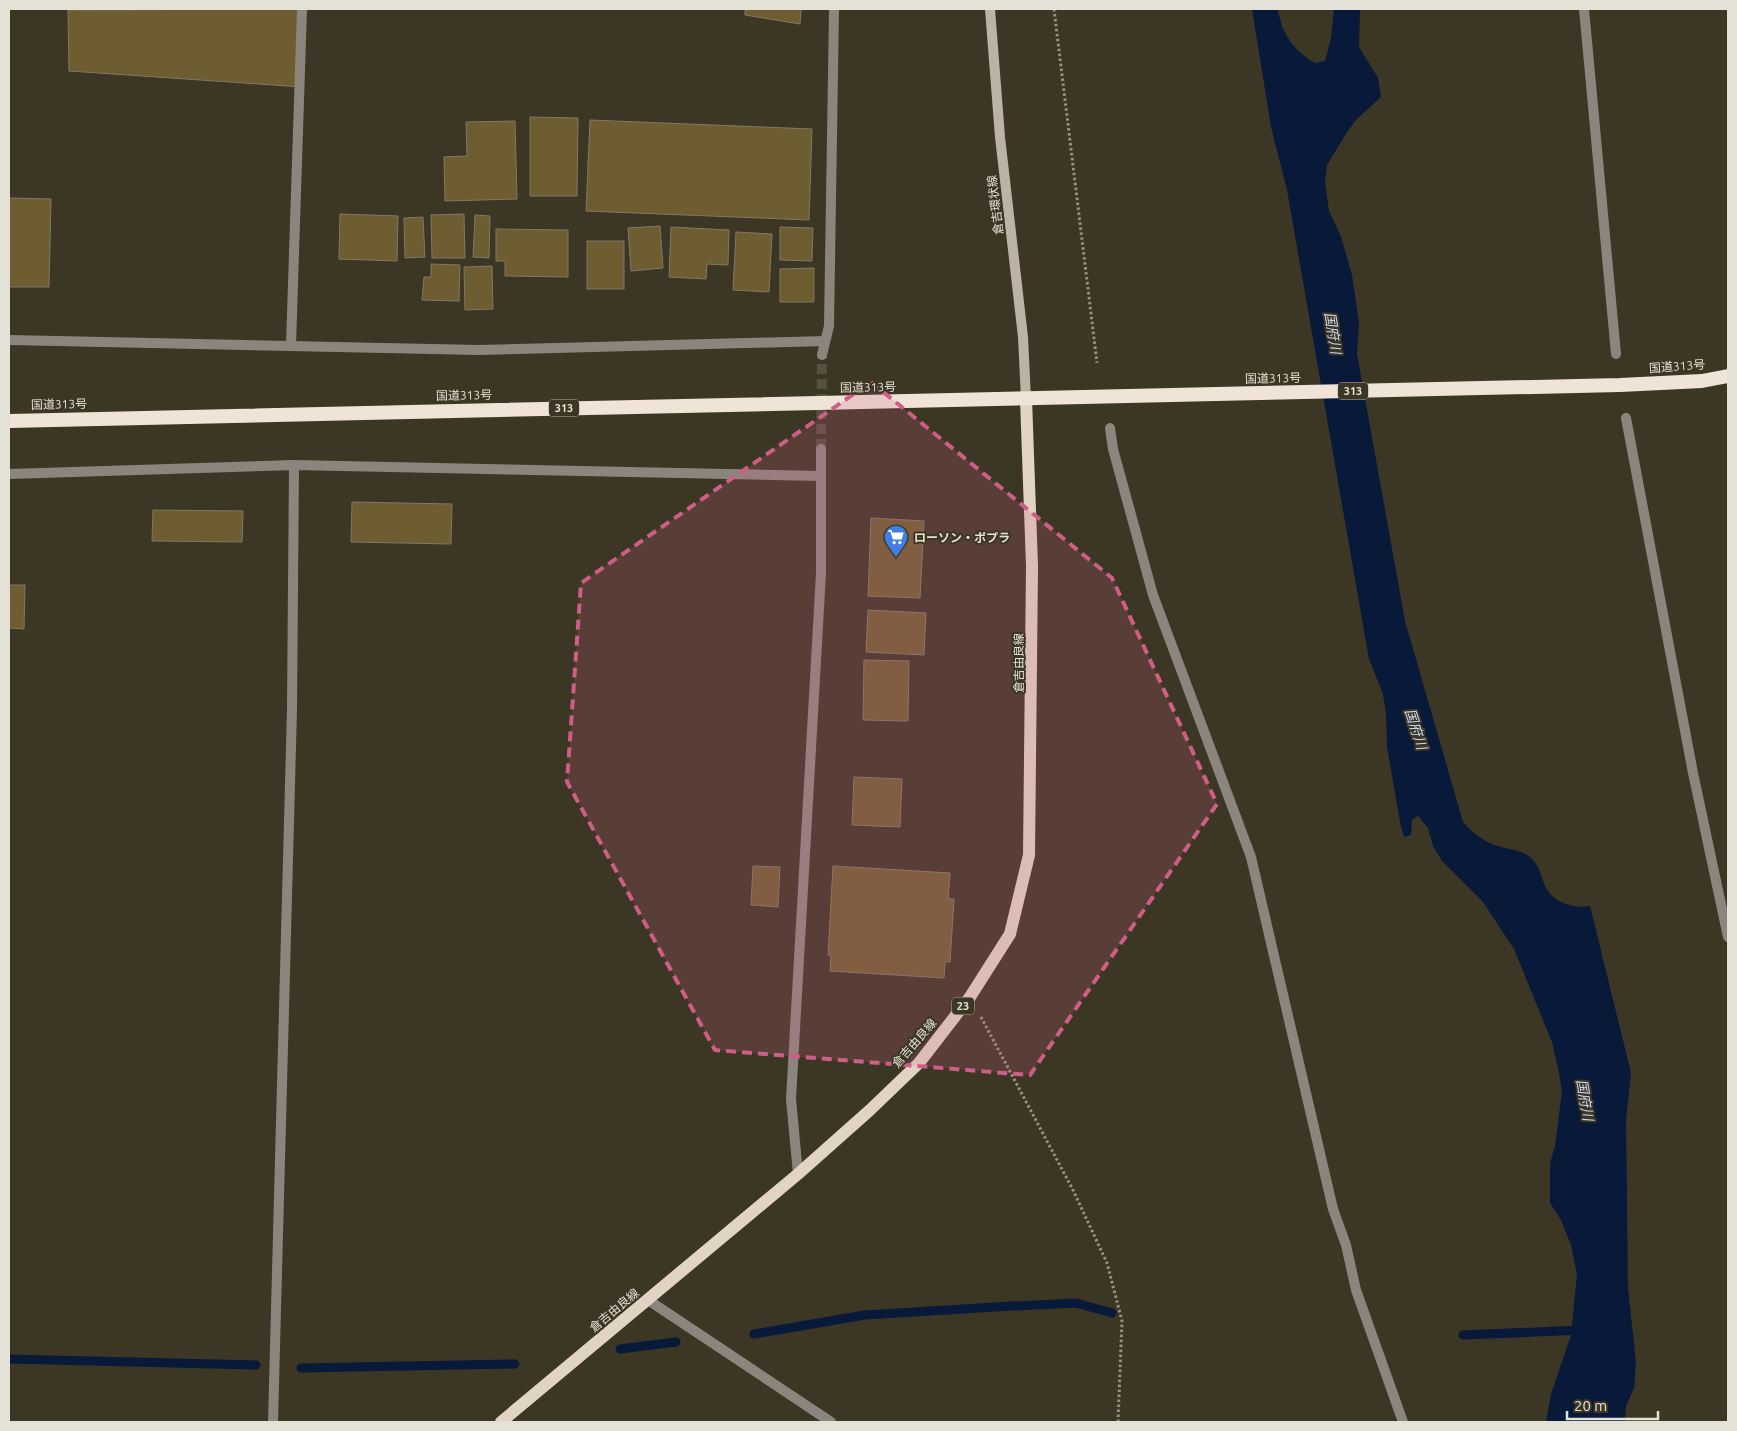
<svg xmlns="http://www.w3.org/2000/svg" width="1737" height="1431" font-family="Ubuntu,'Noto Sans JP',sans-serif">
	<rect width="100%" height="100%" fill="#3c3625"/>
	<path fill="#081939" d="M 1252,9 L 1278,9 C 1281,33 1294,51 1315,63 L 1325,61 L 1331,38 L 1334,9 L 1360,9 L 1359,47 L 1378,78 L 1381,97 L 1356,120 L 1347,132 L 1327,165 L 1325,183 L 1329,211 L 1341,237 L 1352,275 L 1359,323 L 1357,354 L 1405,621 L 1463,822 C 1475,836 1488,844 1505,848 C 1514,850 1523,851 1530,857 C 1540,866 1541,877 1546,888 C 1554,903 1574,909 1590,906 L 1631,1073 L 1626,1120 L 1628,1288 L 1636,1363 L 1634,1388 L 1626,1406 L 1625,1422 L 1546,1422 L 1551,1394 L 1571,1335 L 1577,1274 L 1571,1245 L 1561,1220 L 1550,1203 L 1550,1163 L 1555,1146 L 1562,1091 L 1558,1068 L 1552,1042 L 1514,949 L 1483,902 L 1442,861 L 1433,846 L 1428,828 L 1418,816 L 1412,820 L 1411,835 L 1404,837 L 1401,827 L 1387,747 L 1386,714 L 1383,694 L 1369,659 L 1287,190 L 1271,127 Z"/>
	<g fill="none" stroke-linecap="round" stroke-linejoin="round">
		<g stroke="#081939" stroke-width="9">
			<polyline points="754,1334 865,1315 995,1307 1076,1303 1112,1313"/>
			<polyline points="1463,1335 1583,1330"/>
			<polyline points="620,1349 676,1342"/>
			<polyline points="9,1359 256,1365"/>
			<polyline points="301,1368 515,1364"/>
		</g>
	</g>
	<g fill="#6e5d30" stroke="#807966">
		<polygon points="302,9 302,87 69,71 68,10"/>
		<polygon points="745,9 801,9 800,24 745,15"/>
		<polygon points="530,117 578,118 577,196 530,196"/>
		<polygon points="590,120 812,129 809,220 586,211"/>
		<polygon points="515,121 517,199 445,201 444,157 467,156 466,122"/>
		<polygon points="9,198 51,199 49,287 9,287"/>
		<polygon points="340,214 398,216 397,261 339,259"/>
		<polygon points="464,214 465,258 432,258 431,215"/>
		<polygon points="475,215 490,216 489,258 473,257"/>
		<polygon points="423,217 425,257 405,258 404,218"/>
		<polygon points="660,226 663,268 631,271 628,228"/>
		<polygon points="671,227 729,230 728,265 707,264 706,279 669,277"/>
		<polygon points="780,227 813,228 812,261 780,260"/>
		<polygon points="496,229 568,230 568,277 505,276 505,261 496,261"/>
		<polygon points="736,232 772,234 769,292 733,290"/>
		<rect x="587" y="241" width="37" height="48"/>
		<polygon points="431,264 460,265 459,301 422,300 424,277 431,277"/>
		<polygon points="492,266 493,309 465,310 464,267"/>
		<polygon points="814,268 814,302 780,302 780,269"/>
		<polygon points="352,502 452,504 451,544 351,542"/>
		<polygon points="153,510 243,511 242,542 152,541"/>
		<polygon points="871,518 924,521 920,598 868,596"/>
		<polygon points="9,585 25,585 24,629 9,628"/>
		<polygon points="868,610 926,613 924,655 866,652"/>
		<polygon points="864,660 909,661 908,721 863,720"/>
		<polygon points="854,777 902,779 900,827 852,825"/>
		<polygon points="753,866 780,867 778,907 751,905"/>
		<polygon points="833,866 950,873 948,899 954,899 950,962 945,962 944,978 830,971 831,956 828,955"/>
	</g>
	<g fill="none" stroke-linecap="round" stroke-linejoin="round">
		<polyline stroke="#555040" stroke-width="10" stroke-dasharray="10 5" stroke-linecap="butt" points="821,449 822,355"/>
		<g stroke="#979285" stroke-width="3" stroke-dasharray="2.5 2.5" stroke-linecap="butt">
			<polyline points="1054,9 1097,363"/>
			<polyline points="981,1017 1073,1190 1107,1263 1122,1321 1118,1422"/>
		</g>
		<g stroke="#8c857e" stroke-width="10">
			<polyline points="1584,9 1616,354"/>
			<polyline points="9,340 479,350 825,341"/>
			<polyline points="291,345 302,9"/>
			<polyline points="822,355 829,326 834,9"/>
			<polyline points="1626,418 1693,773 1728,937"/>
			<polyline points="1110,428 1113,449 1153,595 1251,857 1333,1209 1346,1245 1356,1290 1403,1422"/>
			<polyline points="9,474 294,465 820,476"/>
			<polyline points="798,1174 791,1099 821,573 821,449"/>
			<polyline points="648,1300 831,1422"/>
			<polyline points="273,1422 292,709 294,465"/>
		</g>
		<polyline stroke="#bcb2a6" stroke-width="10" points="990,9 1000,137 1023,337 1026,399"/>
		<polyline stroke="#e1d4c5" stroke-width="12" points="501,1422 798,1174 870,1110 919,1063 970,997 1010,934 1029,855 1032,566 1026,399"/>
		<polyline stroke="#f0e4d8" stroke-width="14" points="9,421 1620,385 1702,381 1728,376"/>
	</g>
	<path fill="#ce5e86" fill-opacity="0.2" stroke="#ce5e86" stroke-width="4" stroke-dasharray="10 6" stroke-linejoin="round" d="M 871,382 L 1112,578 L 1217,804 L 1030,1075 L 715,1050 L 567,782 L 581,583 Z"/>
	<defs>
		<symbol id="supermarket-pin" viewBox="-11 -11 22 30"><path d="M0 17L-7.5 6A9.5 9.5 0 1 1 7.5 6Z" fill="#3f7fe0" stroke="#3c3625"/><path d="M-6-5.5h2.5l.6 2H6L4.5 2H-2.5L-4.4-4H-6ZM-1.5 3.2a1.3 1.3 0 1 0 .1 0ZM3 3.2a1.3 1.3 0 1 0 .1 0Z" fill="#fff"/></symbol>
	</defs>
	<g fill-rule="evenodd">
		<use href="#supermarket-pin" x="882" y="523" width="28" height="38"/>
	</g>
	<g text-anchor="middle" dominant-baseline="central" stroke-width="4" stroke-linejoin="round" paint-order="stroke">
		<g fill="#3c3625" stroke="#b2aea1" stroke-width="1">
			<rect x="1338" y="382.5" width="30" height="17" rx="4"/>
			<rect x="549" y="399.5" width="30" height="17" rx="4"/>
			<rect x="952" y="997.5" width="22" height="17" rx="4"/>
		</g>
		<g font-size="11" font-weight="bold" fill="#e4e1d6">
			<text x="1353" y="391">313</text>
			<text x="564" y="408">313</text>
			<text x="963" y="1006">23</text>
		</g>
		<g font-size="12" fill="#e4e1d6" stroke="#3c3625">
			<text transform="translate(995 205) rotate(-97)">倉吉環状線</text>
			<text transform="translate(1677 366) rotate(-4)">国道313号</text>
			<text transform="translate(1273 378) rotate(-1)">国道313号</text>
			<text transform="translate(868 387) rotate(-1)">国道313号</text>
			<text transform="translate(464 395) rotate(-1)">国道313号</text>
			<text transform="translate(59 404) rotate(-1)">国道313号</text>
			<text transform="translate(1018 663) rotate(-90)">倉吉由良線</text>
			<text transform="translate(914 1043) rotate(-49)">倉吉由良線</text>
			<text transform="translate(614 1310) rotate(-40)">倉吉由良線</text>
		</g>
		<g font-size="12" font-weight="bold" fill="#e4e1d6" stroke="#3c3625" text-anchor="start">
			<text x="914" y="537">ローソン・ポプラ</text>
		</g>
		<g font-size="14" font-style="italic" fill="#cad9f3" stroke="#3c3625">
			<text transform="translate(1333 333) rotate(81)">国府川</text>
			<text transform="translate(1416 729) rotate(72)">国府川</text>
			<text transform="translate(1585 1100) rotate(80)">国府川</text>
		</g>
	</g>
	<rect width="1737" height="1431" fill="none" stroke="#e4e1d6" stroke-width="20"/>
	<path d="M1567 1411v8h91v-8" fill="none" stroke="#e4e1d6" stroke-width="2.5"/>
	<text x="1574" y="1411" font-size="15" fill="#e4e1d6" stroke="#3c3625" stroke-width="4" paint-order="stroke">20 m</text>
</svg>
